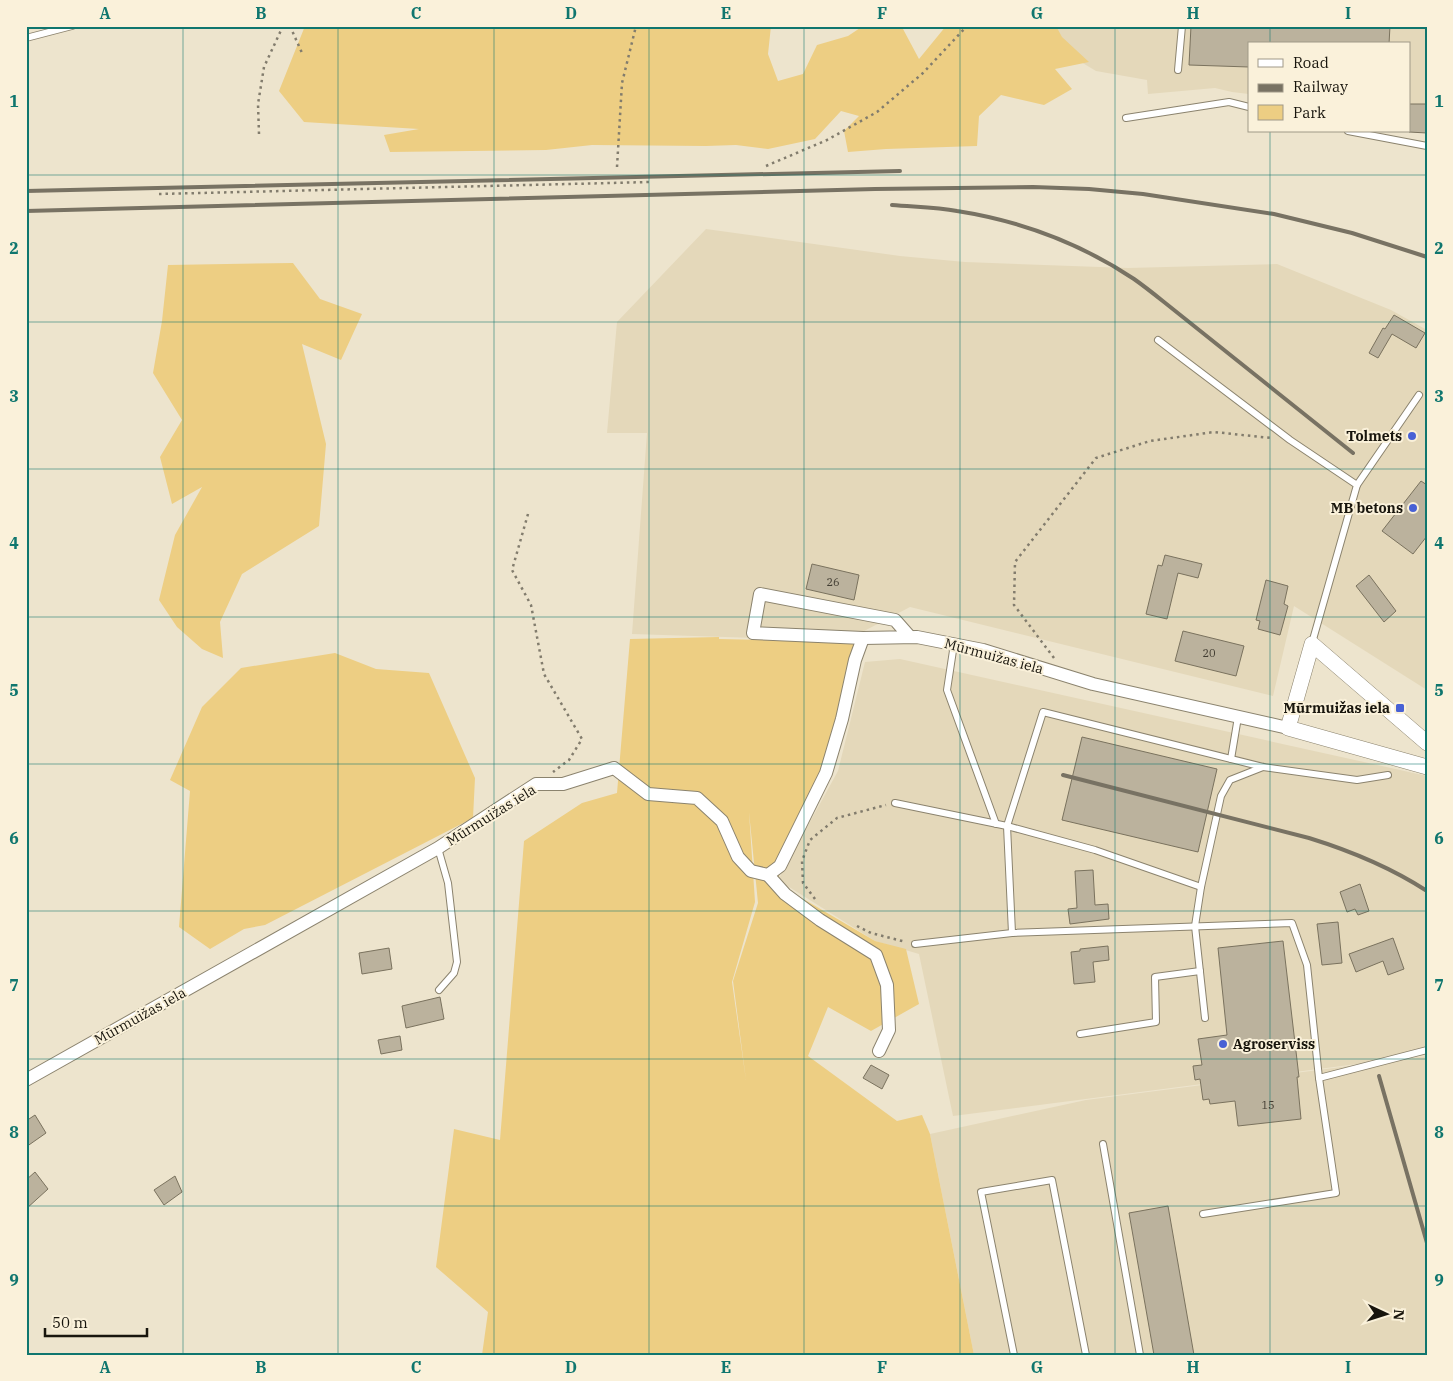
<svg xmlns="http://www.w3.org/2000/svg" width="1453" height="1381" font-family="'IBM Plex Serif',serif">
	<rect width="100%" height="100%" fill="#ede4cd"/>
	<g fill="#e4d8ba">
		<polygon points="1043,26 1427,26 1427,104 1409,104 1409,44 1249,44 1249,94 1232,92 1215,88 1148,94 1147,80 1096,71 1061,50"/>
		<polygon points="706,229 900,256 965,262 1128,268 1277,264 1391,310 1427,330 1427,690 1294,606 1273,696 910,607 845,641 632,634 647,433 607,433 617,322"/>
		<polygon points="900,659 1427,776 1427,1055 953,1116 919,954 875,941 778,880 838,771 865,662"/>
		<polygon points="1427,1056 1427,1355 974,1355 930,1134 1086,1100"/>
	</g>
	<g fill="#edce83" fill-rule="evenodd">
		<polygon points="305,26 771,26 768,54 778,81 803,74 817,45 848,36 863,26 892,26 903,29 919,59 946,26 1056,26 1062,37 1089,62 1055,69 1072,89 1044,105 1001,95 979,116 977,146 886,149 848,152 844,131 859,116 841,111 815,139 768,149 736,145 706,146 592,145 546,150 390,152 384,135 419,129 304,122 279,91"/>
		<polygon points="293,263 320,299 362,314 341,360 302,344 326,444 319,526 242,574 220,622 223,658 202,649 177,627 159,600 175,535 202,487 172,504 160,457 182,420 153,373 162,321 168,265"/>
		<path d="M 719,637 L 719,639 L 844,642 L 856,645 L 827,765 L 776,883 L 875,941 L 906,949 L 919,1004 L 871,1031 L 828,1007 L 808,1056 L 897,1121 L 922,1115 L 930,1134 L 974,1355 L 482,1355 L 488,1312 L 436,1267 L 454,1129 L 500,1140 L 524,841 L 582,803 L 617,793 L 630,639 ZM 749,812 L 758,903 L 733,981 L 746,1080 L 732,982 L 755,902 Z"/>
		<polygon points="335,653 376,669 429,673 475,778 473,818 265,925 244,929 210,949 179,927 190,791 170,780 202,707 241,668"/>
	</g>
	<g fill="#bbb29d" stroke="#7a725e">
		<polygon points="1191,26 1390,26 1389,44 1249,44 1249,67 1189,65"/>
		<polygon points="1409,104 1427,104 1427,133 1409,132"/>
		<polygon points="1394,315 1425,333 1416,348 1392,334 1378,358 1369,353 1383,328 1385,329"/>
		<polygon points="1421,481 1427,485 1427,536 1413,554 1382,531"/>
		<polygon points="1165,555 1202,564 1198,578 1178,573 1167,619 1146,614 1158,565 1162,566"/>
		<polygon points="812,564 859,575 854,600 806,589"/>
		<polygon points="1369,575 1396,611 1384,622 1356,586"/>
		<polygon points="1266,580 1288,586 1284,604 1288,606 1280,635 1258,629 1260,621 1256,620"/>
		<polygon points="1183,631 1244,646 1236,676 1175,661"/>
		<polygon points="1082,737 1217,769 1198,852 1062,820"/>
		<polygon points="1093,870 1095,905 1108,904 1109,919 1070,924 1068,909 1077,908 1075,871"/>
		<polygon points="1360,884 1369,911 1358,915 1355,909 1347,912 1340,892"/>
		<polygon points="1338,922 1342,963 1322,965 1317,924"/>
		<polygon points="1393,938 1404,969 1388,975 1383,961 1356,972 1349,954"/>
		<polygon points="1283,941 1299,1077 1297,1077 1301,1119 1238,1126 1235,1101 1210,1104 1209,1099 1203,1100 1200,1079 1195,1080 1193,1066 1202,1065 1198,1039 1227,1035 1218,948"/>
		<polygon points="1108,946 1109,960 1093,962 1095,982 1074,984 1071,952 1080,951 1080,949"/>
		<polygon points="389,948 392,969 362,974 359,953"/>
		<polygon points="440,997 444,1019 406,1028 402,1006"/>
		<polygon points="400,1036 402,1050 381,1054 378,1040"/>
		<polygon points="871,1065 889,1075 882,1089 863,1078"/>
		<polygon points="35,1115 46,1133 26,1147 26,1121"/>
		<polygon points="35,1172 48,1189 26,1209 26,1180"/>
		<polygon points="175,1176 182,1192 164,1205 154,1190"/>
		<polygon points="1168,1206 1194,1355 1154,1355 1129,1213"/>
	</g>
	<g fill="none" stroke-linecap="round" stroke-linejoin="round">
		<defs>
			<g id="service">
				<polyline points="26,38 72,26"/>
				<polyline points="1178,70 1182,26"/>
				<polyline points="1126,118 1229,102 1249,107"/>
				<polyline points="1348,131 1427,146"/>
				<polyline points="1158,340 1290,440 1357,485 1312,643"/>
				<polyline points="1357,485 1419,395"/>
				<polyline points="954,644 947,690 996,824"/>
				<polyline points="1231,759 1238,717"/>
				<polyline points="895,803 1007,826 1095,850 1201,887"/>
				<polyline points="438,848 448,883 457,962 454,973 439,990"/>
				<polyline points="1012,933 1007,826 1043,712 1263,767 1357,780 1388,775"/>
				<polyline points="915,944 1012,933 1292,923 1307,965 1319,1078 1427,1050"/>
				<polyline points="1205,1018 1195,926 1201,887 1221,796 1230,780 1263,767"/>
				<polyline points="1080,1034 1156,1022 1155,977 1200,971"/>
				<polyline points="1103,1144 1140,1355"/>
				<polyline points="1203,1214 1336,1193 1319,1078"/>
				<polyline points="1014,1355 981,1192 1052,1180 1086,1355"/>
			</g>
			<g id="minor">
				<polyline points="910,637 895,620 760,594 753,633 863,638 917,637 983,650 1093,684 1288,728"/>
				<polyline points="768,875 785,894 820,920 876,955 887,985 889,1030 879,1051"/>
				<polyline points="26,1080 438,848 536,784 563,784 614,768 648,794 697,798 722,821 738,857 751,871 768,875 780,866 826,773 842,719 855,660 863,638"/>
			</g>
			<polyline id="tertiary" points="1427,743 1312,644 1288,728 1427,767"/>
		</defs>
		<use href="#service" stroke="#8b836e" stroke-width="8"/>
		<use href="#minor" stroke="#8b836e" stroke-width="14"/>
		<use href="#tertiary" stroke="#8b836e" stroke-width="16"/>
		<g stroke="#827c6d" stroke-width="2.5" stroke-dasharray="2.5 4" stroke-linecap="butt">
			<polyline points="290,26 302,53"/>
			<polyline points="259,134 258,104 264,67 283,26"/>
			<polyline points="766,166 827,140 877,112 923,73 967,26"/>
			<polyline points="617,167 622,83 636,26"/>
			<polyline points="159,194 651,182"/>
			<polyline points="528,514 512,570 531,605 544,674 582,739 569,760 553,772"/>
			<polyline points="1054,658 1014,605 1015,562 1096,458 1150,441 1214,432 1271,438"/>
			<polyline points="815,899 803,883 802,861 810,840 837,818 886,805"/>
			<polyline points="857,926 871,933 906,942"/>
		</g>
		<use href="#service" stroke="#fff" stroke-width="6"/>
		<use href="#minor" stroke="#fff" stroke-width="12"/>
		<use href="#tertiary" stroke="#fff" stroke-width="15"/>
		<g stroke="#787263" stroke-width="4">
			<polyline points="26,191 900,171"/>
			<path d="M 892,205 C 914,207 936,207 957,211 C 1021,221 1080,243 1134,279 C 1144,286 1154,294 1164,302 L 1353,453"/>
			<polyline points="26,211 875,189 1033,187 1089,189 1143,194 1274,214 1352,233 1427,257"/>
			<path d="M 1063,775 L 1309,838 C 1351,851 1390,867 1427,891"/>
			<polyline points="1379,1076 1427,1243"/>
		</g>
	</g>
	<path fill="none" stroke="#0f766e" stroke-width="1" stroke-opacity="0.55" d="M 183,26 L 183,1355M 338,26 L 338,1355M 494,26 L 494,1355M 649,26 L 649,1355M 804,26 L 804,1355M 960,26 L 960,1355M 1115,26 L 1115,1355M 1270,26 L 1270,44M 1270,131 L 1270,1355M 26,175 L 1427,175M 26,322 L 1427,322M 26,469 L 1427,469M 26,617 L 1427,617M 26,764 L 1427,764M 26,911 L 1427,911M 26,1059 L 1427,1059M 26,1206 L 1427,1206"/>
	<g fill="#4861d5" stroke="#faf1da" stroke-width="2">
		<circle cx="1412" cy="436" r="5"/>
		<circle cx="1413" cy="508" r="5"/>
		<rect x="1395" y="703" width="10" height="10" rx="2.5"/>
		<circle cx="1223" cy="1044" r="5"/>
	</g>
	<g text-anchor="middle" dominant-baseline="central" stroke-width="4" stroke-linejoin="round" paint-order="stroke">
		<g font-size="11" fill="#413c31">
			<text x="833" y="582">26</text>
			<text x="1209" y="653">20</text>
			<text x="1268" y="1105">15</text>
		</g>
		<g font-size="14" font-weight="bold" fill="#18150d" stroke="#faf1da" text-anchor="end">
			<text x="1402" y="436">Tolmets</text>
			<text x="1403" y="508">MB betons</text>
			<text x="1390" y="708">Mūrmuižas iela</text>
			<text x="1233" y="1044" text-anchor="start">Agroserviss</text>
		</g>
		<g font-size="14" fill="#18150d" stroke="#faf1da">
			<text transform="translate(994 656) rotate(15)">Mūrmuižas iela</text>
			<text transform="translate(491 815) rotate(-32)">Mūrmuižas iela</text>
			<text transform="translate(140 1016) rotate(-29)">Mūrmuižas iela</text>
		</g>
	</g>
	<rect width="1453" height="1381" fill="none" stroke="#faf1da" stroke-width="55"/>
	<rect x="1248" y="42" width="162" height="90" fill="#faf1da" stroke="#a09988"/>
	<rect x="1258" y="59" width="25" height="8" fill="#ffffff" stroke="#a09988"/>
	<text x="1293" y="68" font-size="15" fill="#18150d">Road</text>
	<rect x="1258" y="84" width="25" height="8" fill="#787263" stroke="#a09988"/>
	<text x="1293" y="92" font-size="15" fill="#18150d">Railway</text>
	<rect x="1258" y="105" width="25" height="15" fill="#edce83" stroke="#a09988"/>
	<text x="1293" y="118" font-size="15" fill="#18150d">Park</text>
	<g transform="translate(1386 1314) rotate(94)" stroke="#faf1da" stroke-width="4" paint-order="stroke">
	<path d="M0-4L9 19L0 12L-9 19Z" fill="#18150d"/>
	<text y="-8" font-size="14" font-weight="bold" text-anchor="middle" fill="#18150d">N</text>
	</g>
	<path d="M45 1328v8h102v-8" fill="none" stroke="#18150d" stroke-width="2.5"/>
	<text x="52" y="1328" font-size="15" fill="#18150d" stroke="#faf1da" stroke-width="4" paint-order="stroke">50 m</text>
	<rect x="28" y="28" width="1398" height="1326" fill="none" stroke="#0f766e" stroke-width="2"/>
	<g font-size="16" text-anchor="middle" font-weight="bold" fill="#0f766e">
		<text x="105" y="19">A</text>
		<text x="261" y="19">B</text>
		<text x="416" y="19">C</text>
		<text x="571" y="19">D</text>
		<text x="726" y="19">E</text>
		<text x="882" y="19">F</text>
		<text x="1037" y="19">G</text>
		<text x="1193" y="19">H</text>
		<text x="1348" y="19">I</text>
		<text x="14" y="107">1</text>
		<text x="1439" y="107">1</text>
		<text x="14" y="254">2</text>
		<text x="1439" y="254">2</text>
		<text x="14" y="402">3</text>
		<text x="1439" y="402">3</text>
		<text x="14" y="549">4</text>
		<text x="1439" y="549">4</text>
		<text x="14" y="696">5</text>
		<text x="1439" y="696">5</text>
		<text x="14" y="844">6</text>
		<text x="1439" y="844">6</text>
		<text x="14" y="991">7</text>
		<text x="1439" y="991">7</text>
		<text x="14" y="1138">8</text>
		<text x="1439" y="1138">8</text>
		<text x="14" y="1286">9</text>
		<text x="1439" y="1286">9</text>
		<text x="105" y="1373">A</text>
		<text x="261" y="1373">B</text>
		<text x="416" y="1373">C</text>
		<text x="571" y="1373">D</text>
		<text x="726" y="1373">E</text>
		<text x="882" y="1373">F</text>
		<text x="1037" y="1373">G</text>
		<text x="1193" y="1373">H</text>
		<text x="1348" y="1373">I</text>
	</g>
</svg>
